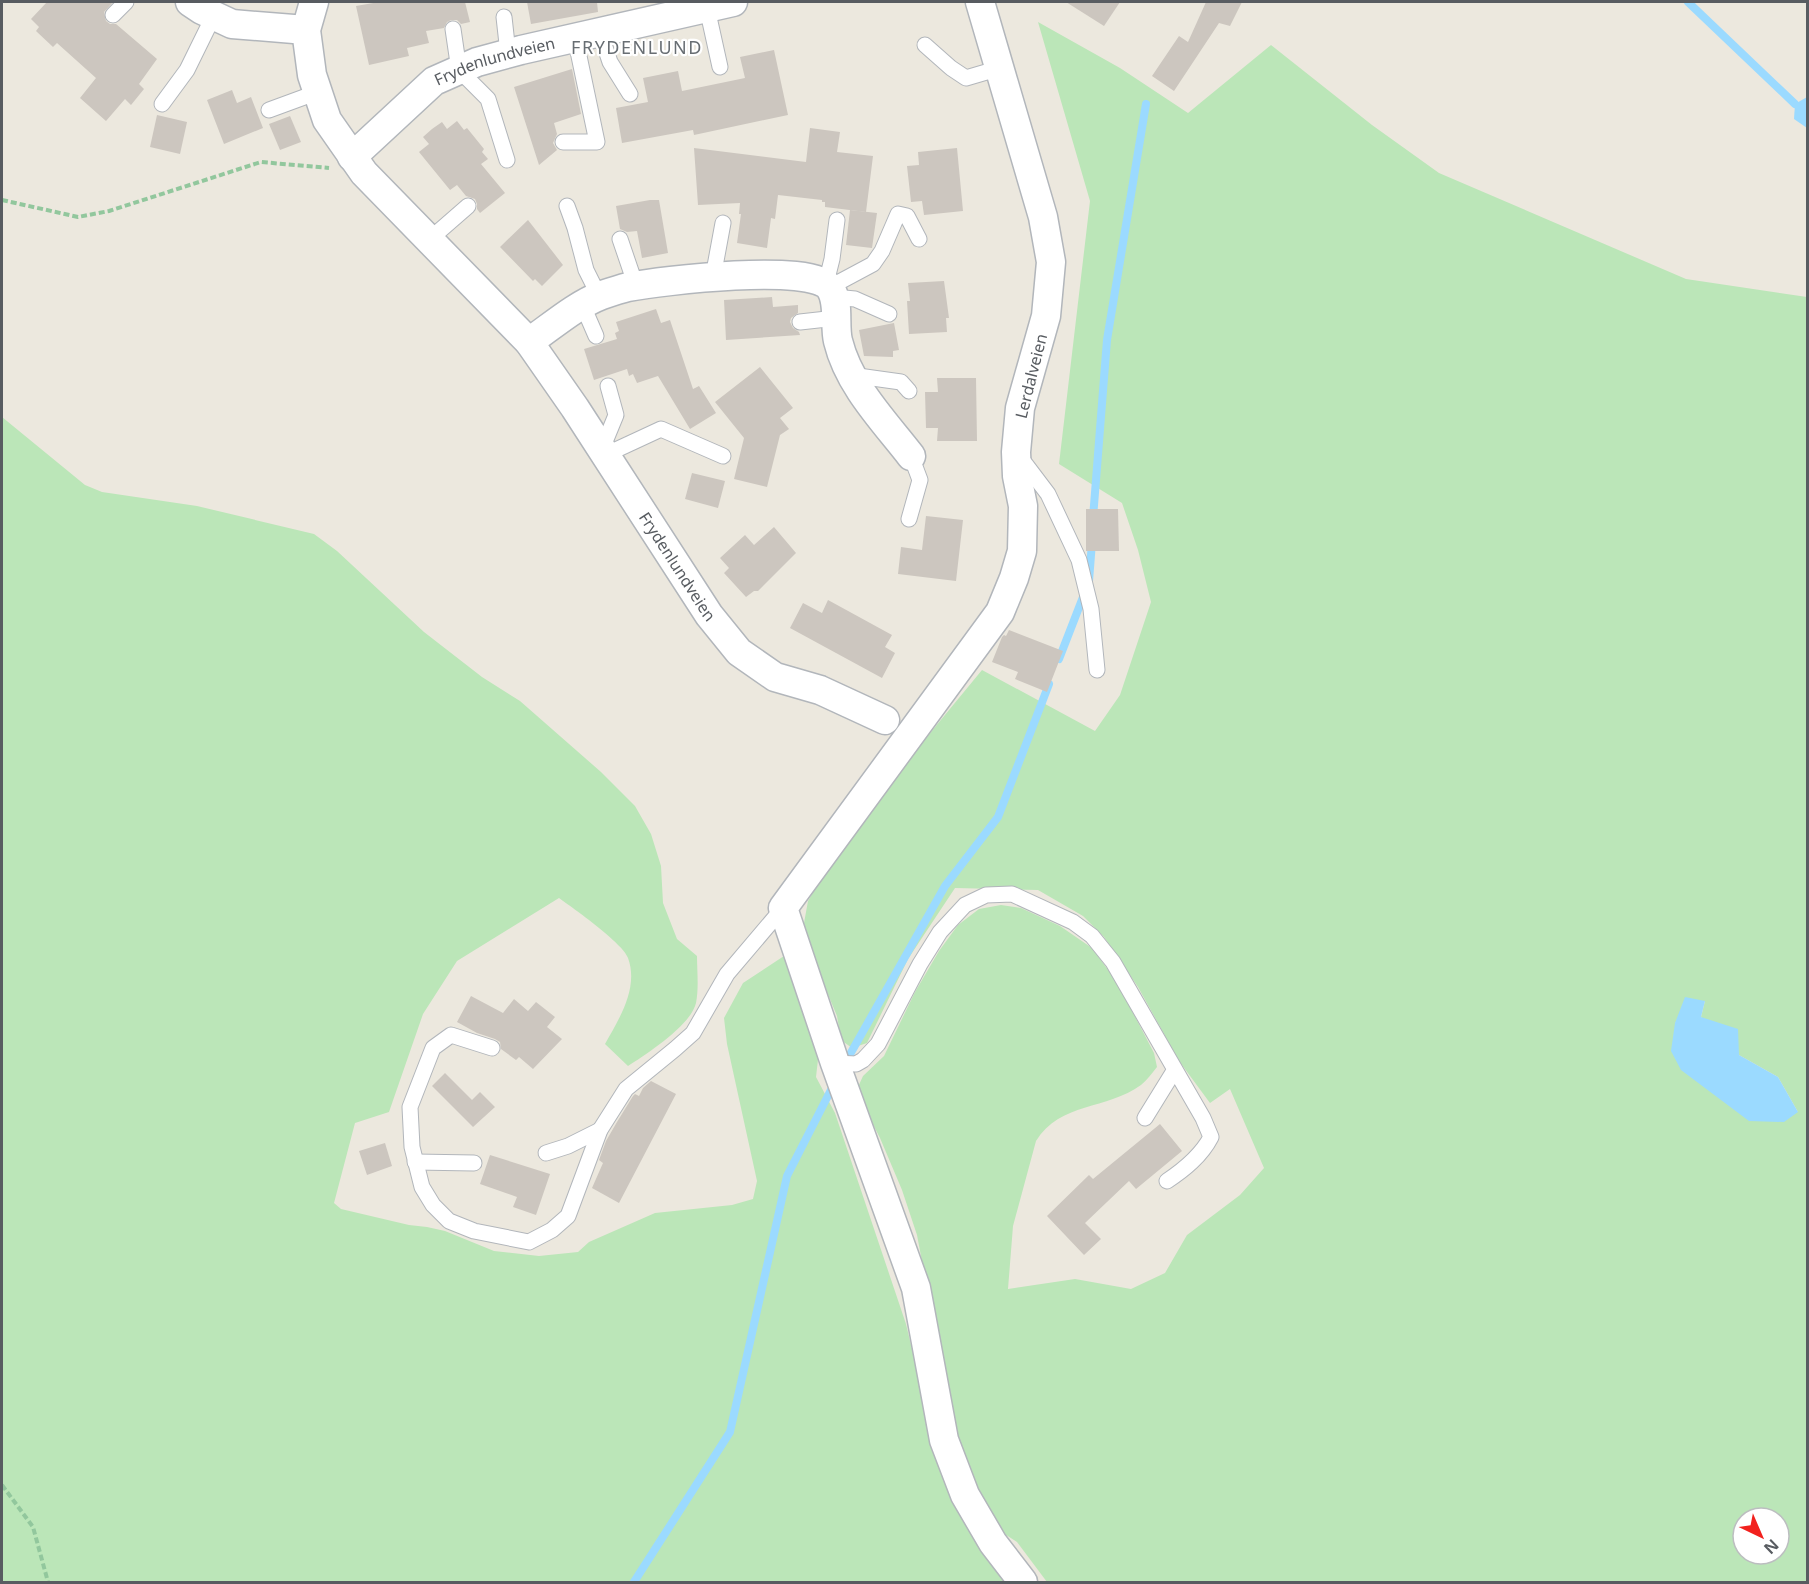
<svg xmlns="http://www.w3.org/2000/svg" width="1809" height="1584" font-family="'Noto Sans',sans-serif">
	<rect width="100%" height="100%" fill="#ece8de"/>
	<g fill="#bbe6b8" fill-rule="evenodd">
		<path d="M 1038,22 L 1120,68 L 1188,113 L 1271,45 L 1372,125 L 1439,173 L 1686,279 L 1807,297 L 1807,1582 L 1047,1582 L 1017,1542 L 1000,1531 L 985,1513 L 954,1430 L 917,1235 L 902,1190 L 880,1138 L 861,1101 L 858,1087 L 863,1076 L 884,1056 L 915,992 L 939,951 L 958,925 L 979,909 L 1001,905 L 1021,908 L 1060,926 L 1092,948 L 1117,982 L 1154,1053 L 1157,1067 C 1152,1073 1147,1080 1141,1085 C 1107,1110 1060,1102 1036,1141 L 1013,1226 L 1008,1289 L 1075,1279 L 1131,1289 L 1165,1273 L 1187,1235 L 1240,1195 L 1264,1168 L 1230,1089 L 1210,1103 L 1179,1061 L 1138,987 L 1104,937 L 1083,916 L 1038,890 L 955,888 L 908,959 L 867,1043 L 852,1048 L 841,1040 L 837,1016 L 807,944 L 804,923 L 808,901 L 823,875 L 898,772 L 982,670 L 1095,731 L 1120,695 L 1151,602 L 1138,550 L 1122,503 L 1059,464 L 1090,201 ZM 1705,1001 L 1701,1017 L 1739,1055 L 1778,1077 L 1798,1112 L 1675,1023 ZM 1743,1518 L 1779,1518 L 1779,1554 L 1743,1554 Z"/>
		<path d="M 2,417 L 85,485 L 102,492 L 197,506 L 314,534 L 337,551 L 424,632 L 482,677 L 520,701 L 601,772 L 635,806 L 651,834 L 661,866 L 663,903 L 677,939 L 697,956 C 697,970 699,988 696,1003 C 691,1025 647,1054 628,1066 L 605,1044 C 619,1019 639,988 628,958 C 624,944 573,908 559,898 L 457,961 L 423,1014 L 389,1112 L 355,1123 L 334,1203 L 341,1209 L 409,1225 L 427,1227 L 445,1231 L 494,1251 L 539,1256 L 578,1252 L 589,1242 L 655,1213 L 732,1205 L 753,1199 L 757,1181 L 727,1044 L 724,1018 L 743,983 L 787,954 L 819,1051 L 816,1077 L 835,1113 L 906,1324 L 921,1387 L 1008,1582 L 2,1582 Z"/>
	</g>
	<g fill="#9bdaff">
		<polygon points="1807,97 1807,128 1794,119 1795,104"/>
		<polygon points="1685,997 1705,1001 1701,1017 1738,1029 1739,1055 1778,1077 1798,1112 1784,1122 1749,1121 1681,1070 1671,1051 1675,1023"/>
	</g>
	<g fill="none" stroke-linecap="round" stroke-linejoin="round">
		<g stroke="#9bdaff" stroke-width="8">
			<polyline points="1688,2 1795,104"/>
			<polyline points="1093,518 1107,340 1146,104"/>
			<polyline points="1089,581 1092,542"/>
			<polyline points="1059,659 1085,592"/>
			<polyline points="844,1065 945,886 998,817 1049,684"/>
			<polyline points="634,1582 730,1432 787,1176 834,1084"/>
		</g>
	</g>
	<g fill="#ccc6bf">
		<polygon points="47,2 113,2 104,12 106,21 110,24 116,24 157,59 139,84 144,89 131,105 125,99 106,121 80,98 96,78 57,43 53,47 36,31 39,27 31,19"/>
		<polygon points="379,2 465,2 470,22 461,24 457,20 451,20 447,22 444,28 426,31 429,43 407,48 409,56 369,65 356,6"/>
		<polygon points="527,2 597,2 598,12 531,24"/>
		<polygon points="1066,2 1120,2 1104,26"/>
		<polygon points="1206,2 1242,2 1230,26 1219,23 1174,91 1152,76 1179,36 1188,42"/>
		<polygon points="774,50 788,115 694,135 693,130 622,143 616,108 648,102 643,78 678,71 682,91 745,78 740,57"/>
		<polygon points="572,69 581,114 554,123 557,134 553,143 557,150 539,165 514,87"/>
		<polygon points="232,90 237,103 251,97 263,128 224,144 207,100"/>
		<polygon points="157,115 187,122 180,154 150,147"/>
		<polygon points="290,116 301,142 280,150 269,124"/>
		<polygon points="457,121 464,130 467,128 484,149 482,152 488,159 481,164 505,193 480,213 477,209 477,204 475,199 466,196 457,185 450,190 419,152 429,144 423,137 432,129 442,122 447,129"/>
		<polygon points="810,128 840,132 837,152 873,156 866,212 825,207 825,202 822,202 822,200 778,195 775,219 771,218 767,248 737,243 741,214 739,214 740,203 698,205 694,148 806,162"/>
		<polygon points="957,148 963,211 924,215 922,201 911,202 907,166 919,165 918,152"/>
		<polygon points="650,200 659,200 668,253 642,258 637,231 627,232 620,229 616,206"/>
		<polygon points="850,210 877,213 872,248 846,245"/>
		<polygon points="528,220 563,265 542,286 535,279 533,281 500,247"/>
		<polygon points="944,281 949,318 946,318 947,332 909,334 907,301 910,301 908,283"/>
		<polygon points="772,297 773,307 798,305 798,313 791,318 790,322 793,328 799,332 800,335 726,340 724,300"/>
		<polygon points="656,309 661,323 670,320 693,389 699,386 716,413 690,429 658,376 637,383 633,374 629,376 627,369 594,380 584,349 617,339 615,333 619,331 616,322"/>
		<polygon points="894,323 899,350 893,351 893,357 864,356 859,330"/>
		<polygon points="760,367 793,408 780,418 789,429 780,435 767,487 734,479 744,438 715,402"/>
		<polygon points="937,378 976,378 977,441 937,441 938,428 926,428 925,392 938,392"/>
		<polygon points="692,473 725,481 718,508 685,499"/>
		<polygon points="1086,509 1118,509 1119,551 1086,551"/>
		<polygon points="926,516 963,520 956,581 898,574 901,547 922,550"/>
		<polygon points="774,527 796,553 758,591 754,591 746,597 724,573 729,568 720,558 745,535 754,545"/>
		<polygon points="828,600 892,635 885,647 895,653 882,678 790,628 803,603 822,613"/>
		<polygon points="1009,630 1063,651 1047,692 1015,679 1018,672 992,662 1002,637 1004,635 1006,636"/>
		<polygon points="471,996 503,1013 514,999 528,1011 536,1002 555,1017 547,1027 562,1039 533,1069 519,1057 516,1060 501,1049 500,1042 495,1039 477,1033 457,1022"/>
		<polygon points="445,1073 472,1100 480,1092 495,1107 473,1127 432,1086"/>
		<polygon points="651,1081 676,1094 619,1203 592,1188 603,1163 599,1160 606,1141 617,1122 633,1096 635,1094 639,1096 643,1088"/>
		<polygon points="1160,1124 1182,1151 1136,1189 1129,1181 1085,1223 1101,1239 1084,1255 1047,1216 1089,1175 1093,1179"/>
		<polygon points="385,1143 392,1166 367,1175 359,1151"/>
		<polygon points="490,1155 550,1174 536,1215 513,1207 517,1197 480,1184"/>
	</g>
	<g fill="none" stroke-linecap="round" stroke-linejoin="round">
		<defs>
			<g id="service">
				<polyline points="707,8 720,67"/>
				<polyline points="113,15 126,2"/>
				<polyline points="504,17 508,53"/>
				<polyline points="453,29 459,70 488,99 507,160"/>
				<polyline points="600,32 610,62 630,94"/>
				<polyline points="925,45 951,68 966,78 1000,68"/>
				<polyline points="162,104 187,70 214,15"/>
				<polyline points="269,110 318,92"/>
				<polyline points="563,142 597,142 575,37"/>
				<polyline points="567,206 575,228 586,270 599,296"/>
				<polyline points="620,239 636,286"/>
				<polyline points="429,240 468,206"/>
				<polyline points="713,277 723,223"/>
				<polyline points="826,283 832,259 837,220"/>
				<polyline points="830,287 873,264 882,251 898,214 907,216 919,239"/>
				<polyline points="834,297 855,299 889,314"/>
				<polyline points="583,306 596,336"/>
				<polyline points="800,322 836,318"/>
				<polyline points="851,375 901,382 909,391"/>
				<polyline points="602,449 616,415 608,386"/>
				<polyline points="605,455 661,429 723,456"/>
				<polyline points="1020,457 1048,494 1079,560 1091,609 1097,670"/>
				<polyline points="909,519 920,480 911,456"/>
				<polyline points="492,1048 451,1035 433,1048 410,1107 412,1147 422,1187 433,1205 449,1221 474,1231 529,1242 552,1230 568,1216 600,1130 626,1089 675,1049 693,1033 727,974 783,908"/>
				<path d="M 835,1063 L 856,1064 L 863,1060 L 878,1044 L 920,964 L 940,932 L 965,905 L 986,895 L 1012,894 L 1073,922 L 1092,936 L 1113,962 L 1203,1118 L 1211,1137 C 1201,1156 1185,1169 1167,1181"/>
				<polyline points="1145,1118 1174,1071"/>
				<polyline points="546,1153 568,1146 600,1130"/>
				<polyline points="415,1162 474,1163"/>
			</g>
			<g id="minor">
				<polyline points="190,2 202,10 232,24 306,30"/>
				<path id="s1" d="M 314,2 L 306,30 L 312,75 L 327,120 L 364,173 L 529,342 L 575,408 L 709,615 L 739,652 L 775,677 L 820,690 L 885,720"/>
				<polyline points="980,2 1043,217 1051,262 1046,316 1020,408 1016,452 1017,476 1023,506 1022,551 1014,578 1000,612 783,908 835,1063 916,1288 944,1440 965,1495 993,1543 1023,1582"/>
				<path id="s2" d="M 352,157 L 434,81 L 477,62 L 521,50 L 733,2"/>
				<path d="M 529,342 C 552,326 576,305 602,295 C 611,292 620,289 628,287 C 661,281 812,262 830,288 C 840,302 834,325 838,341 C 849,386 884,421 911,456"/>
			</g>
		</defs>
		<use href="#service" stroke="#b2b6bb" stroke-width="17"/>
		<use href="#minor" stroke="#b2b6bb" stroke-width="31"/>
		<g stroke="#92c79d" stroke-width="4" stroke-dasharray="6 3" stroke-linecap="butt">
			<polyline points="2,200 78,217 109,211 261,162 329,168"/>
			<polyline points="2,1485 33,1527 48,1582"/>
		</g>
		<use href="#service" stroke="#fff" stroke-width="15"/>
		<use href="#minor" stroke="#fff" stroke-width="28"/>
	</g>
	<g text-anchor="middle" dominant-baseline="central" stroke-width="4.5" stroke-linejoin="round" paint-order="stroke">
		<g font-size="16" fill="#585c61" stroke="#fff">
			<text stroke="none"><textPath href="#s2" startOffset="176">Frydenlundveien</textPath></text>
			<text transform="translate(1031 376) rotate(-76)">Lerdalveien</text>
			<text stroke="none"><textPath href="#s1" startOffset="692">Frydenlundveien</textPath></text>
		</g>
		<g font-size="18" letter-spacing="1.5" fill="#686e73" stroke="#fff">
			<text x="637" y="47">FRYDENLUND</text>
		</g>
	</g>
	<rect width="1809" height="1584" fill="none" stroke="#585c61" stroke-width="6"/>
	<g transform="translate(1761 1536) rotate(136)"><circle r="28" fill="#ffffff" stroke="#bcbec0" stroke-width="1.5"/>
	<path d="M0-4.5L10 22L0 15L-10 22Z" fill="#f2211e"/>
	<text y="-9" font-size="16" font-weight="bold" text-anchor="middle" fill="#585c61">N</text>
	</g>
</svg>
